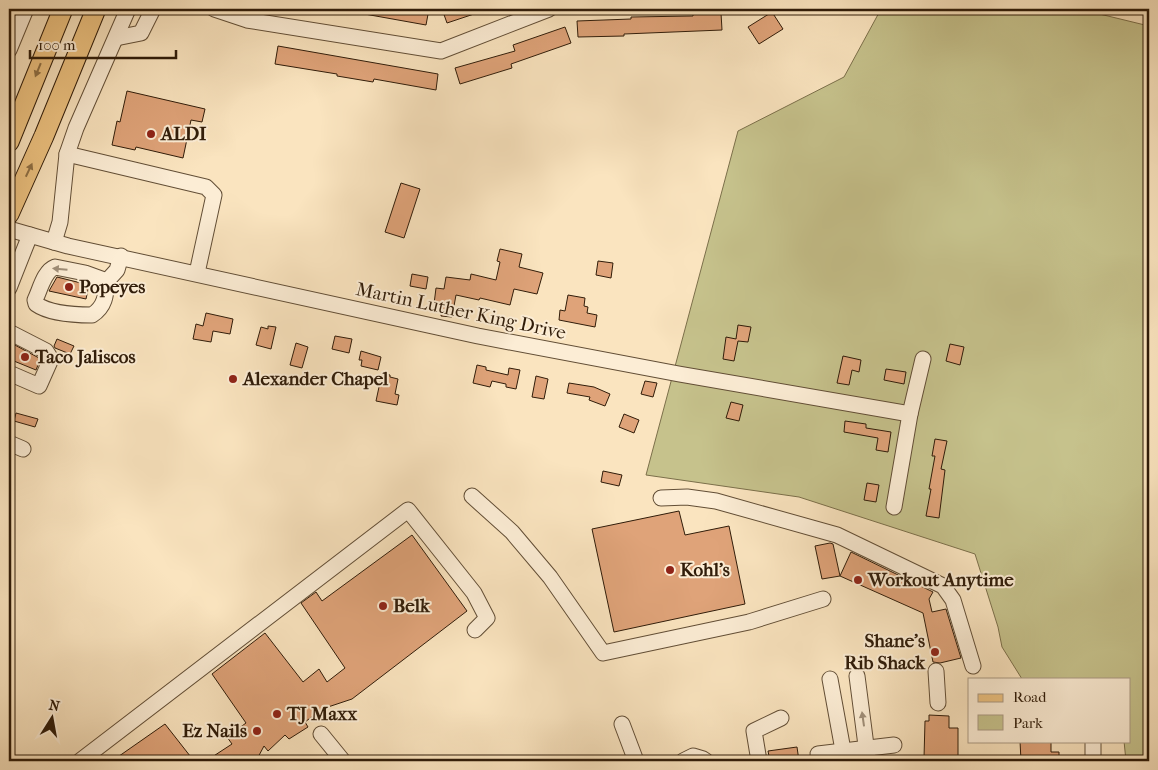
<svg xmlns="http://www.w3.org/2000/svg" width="1158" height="770" font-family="'IM FELL French Canon',serif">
	<rect width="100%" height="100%" fill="#fae4bf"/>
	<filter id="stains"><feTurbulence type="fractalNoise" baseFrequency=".004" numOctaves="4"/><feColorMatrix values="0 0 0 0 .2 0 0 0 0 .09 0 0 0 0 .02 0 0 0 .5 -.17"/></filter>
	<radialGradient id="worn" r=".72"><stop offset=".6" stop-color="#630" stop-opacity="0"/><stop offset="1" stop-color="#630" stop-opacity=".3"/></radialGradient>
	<polygon fill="#c6c28c" stroke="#7b6f4a" points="881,9 1079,9 1149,26 1149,761 1126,761 1124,741 1129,741 1129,679 1022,679 1002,647 998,627 975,554 799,497 646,475 738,131 844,77"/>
	<g fill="#dfa379" stroke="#301c09">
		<polygon points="360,9 429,9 426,25 359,13"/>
		<polygon points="442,9 486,9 486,10 447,23"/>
		<polygon points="772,12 783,29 759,44 748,27"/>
		<polygon points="721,13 722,30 624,34 624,36 578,37 577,21 631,19 631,17 693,16 693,14"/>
		<polygon points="565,27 571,43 511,64 512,68 460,84 455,68 515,51 513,45"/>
		<polygon points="278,46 438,74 436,90 374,79 373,82 337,76 337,74 275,64"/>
		<polygon points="127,91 205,109 202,122 191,120 183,158 136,147 135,150 112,145 117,121 120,122"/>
		<polygon points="401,183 420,189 404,238 385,232"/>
		<polygon points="500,249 522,254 519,267 543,273 537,294 514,289 510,305 480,298 479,300 456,295 452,317 441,316 442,305 434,304 436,288 444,289 446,277 470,280 471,274 496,280 500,262 497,261"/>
		<polygon points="598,261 613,263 611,278 596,275"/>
		<polygon points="412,274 428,277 426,289 410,286"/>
		<polygon points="57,277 89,285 86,299 49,291"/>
		<polygon points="568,295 585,298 584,306 588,307 587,313 597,315 595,327 559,320 560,310 565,311"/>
		<polygon points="206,313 233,319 230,334 213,331 211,342 193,339 196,324 203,326"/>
		<polygon points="738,325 751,327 748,342 738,341 734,361 723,359 726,337 736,339"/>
		<polygon points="268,326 276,327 271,349 256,345 261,327 268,329"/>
		<polygon points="335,336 352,339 349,353 332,349"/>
		<polygon points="57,339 74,346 70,354 55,348 54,346"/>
		<polygon points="296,343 308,347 302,368 290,365"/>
		<polygon points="13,344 39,358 40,360 36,370 9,359"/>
		<polygon points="950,344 964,347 960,365 946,361"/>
		<polygon points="361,351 381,357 378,370 361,366 362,360 359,360"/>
		<polygon points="843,356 861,360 859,372 852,370 849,385 837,383"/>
		<polygon points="477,365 486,367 486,370 508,375 509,368 520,370 516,389 506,387 506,384 492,381 490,387 473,383"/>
		<polygon points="886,369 906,372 904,384 884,380"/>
		<polygon points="382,373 390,375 390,377 398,379 395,394 399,395 397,405 376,401"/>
		<polygon points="536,376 548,379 544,399 532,397"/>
		<polygon points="645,381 657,383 653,397 641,394"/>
		<polygon points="569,383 594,387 610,394 605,406 589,400 590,397 567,393"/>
		<polygon points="731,402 743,405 739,421 726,418"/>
		<polygon points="16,413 38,419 35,427 14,421"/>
		<polygon points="624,414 639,420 634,433 619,427"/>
		<polygon points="845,421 866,424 866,428 891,432 888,452 876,450 878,438 844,432"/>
		<polygon points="935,439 947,441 941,469 945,470 939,518 926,516 931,489 929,489 935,456 932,456"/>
		<polygon points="603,471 622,475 619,486 601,482"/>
		<polygon points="867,483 879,485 876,502 864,500"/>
		<polygon points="679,511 685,535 729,526 745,604 614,632 592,529"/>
		<polygon points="412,535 467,611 352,699 322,709 305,722 308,727 289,739 285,735 268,751 264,746 256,761 206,761 232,744 227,737 246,723 212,674 265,633 303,682 319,669 327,682 345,668 301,603 316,592 322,601"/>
		<polygon points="830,543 833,544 840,576 822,579 815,546"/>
		<polygon points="851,552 933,592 929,599 932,612 946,609 961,658 940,663 933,662 923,613 840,576"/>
		<polygon points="929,715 949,716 949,728 958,728 958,756 940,756 942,761 931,761 931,758 924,758 925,721 929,721"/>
		<polygon points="165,724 194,761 112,761"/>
		<polygon points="1020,741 1051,741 1051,752 1059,752 1059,761 1021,761"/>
		<polygon points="797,747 799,761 770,761 768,751"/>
	</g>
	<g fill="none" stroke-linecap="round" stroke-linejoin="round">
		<defs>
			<g id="minor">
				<polyline points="214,9 247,20 441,51 549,9"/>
				<polyline points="116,38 141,33 153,9"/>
				<polyline points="9,50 26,9"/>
				<polyline points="67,154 206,187 214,195 197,273"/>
				<polyline points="9,229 68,246 478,336 679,374 910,414"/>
				<polyline points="54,242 60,222 67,154 76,128 128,9"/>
				<path d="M 107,281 L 85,273 L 55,267 C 44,271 40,290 35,300 L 36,304 C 50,314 74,315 92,315 C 105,307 106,295 107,281 L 117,270 L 121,256"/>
				<polyline points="9,288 30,235"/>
				<polyline points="9,332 46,351 51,359 39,386 9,373"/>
				<polyline points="9,443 23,449"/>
				<polyline points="472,496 512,532 550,577 603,653 749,622 823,599"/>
				<polyline points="661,498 687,497 716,501 837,535 943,586 953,600 973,666"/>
				<polyline points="894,507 910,414 923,359"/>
				<polyline points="936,671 938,703"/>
				<polyline points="857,676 868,761"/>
				<polyline points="830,679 845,761"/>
				<polyline points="622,724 636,761"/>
				<polyline points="321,734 343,761"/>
				<polyline points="1093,741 1093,761"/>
				<polyline points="818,754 894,745"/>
				<polyline points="80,761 408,510 474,593 487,618 475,630"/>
				<polyline points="683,761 693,756 703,759 706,761"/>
				<polyline points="759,761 754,731 781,718"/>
			</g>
			<g id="major">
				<polyline points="9,142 63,9"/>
				<polyline points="9,214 44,136 96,9"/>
			</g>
		</defs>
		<use href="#minor" stroke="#624e36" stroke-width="17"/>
		<use href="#major" stroke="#301c09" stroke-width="21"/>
		<polyline stroke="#301c09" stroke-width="2" stroke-dasharray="4 2.5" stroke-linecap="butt" points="9,249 10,245"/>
		<use href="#minor" stroke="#fcedd5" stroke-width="15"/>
		<use href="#major" stroke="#edc280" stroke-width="19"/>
	</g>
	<defs><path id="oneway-solid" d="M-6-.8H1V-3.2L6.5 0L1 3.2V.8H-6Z" transform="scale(1.25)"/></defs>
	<g fill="#8e6f44">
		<use href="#oneway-solid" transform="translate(38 70) rotate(112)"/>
		<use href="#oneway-solid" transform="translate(29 170) rotate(-65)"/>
	</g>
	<g fill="#a08f79">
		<use href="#oneway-solid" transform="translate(60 269) rotate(-175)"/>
		<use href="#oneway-solid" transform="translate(863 719) rotate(-98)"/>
	</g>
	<g fill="#8f2418" stroke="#fcedd5" stroke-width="2">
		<circle cx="151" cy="134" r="5"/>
		<circle cx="69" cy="287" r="5"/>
		<circle cx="25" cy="357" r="5"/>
		<circle cx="233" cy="379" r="5"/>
		<circle cx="670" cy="570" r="5"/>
		<circle cx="858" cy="580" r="5"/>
		<circle cx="383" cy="606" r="5"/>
		<circle cx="935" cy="652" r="5"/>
		<circle cx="277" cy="714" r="5"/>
		<circle cx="257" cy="731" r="5"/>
	</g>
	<g text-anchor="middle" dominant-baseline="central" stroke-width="4" stroke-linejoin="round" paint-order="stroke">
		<g font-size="19" font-weight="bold" fill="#301c09" stroke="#fcedd5" text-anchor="start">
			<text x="161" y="134">ALDI</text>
			<text x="79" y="287">Popeyes</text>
			<text x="35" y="357">Taco Jaliscos</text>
			<text x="243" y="379">Alexander Chapel</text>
			<text x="680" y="570">Kohl's</text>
			<text x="868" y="580">Workout Anytime</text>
			<text x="393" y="606">Belk</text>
			<text x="925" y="641" text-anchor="end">Shane's<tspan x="925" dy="22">Rib Shack</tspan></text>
			<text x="287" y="714">TJ Maxx</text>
			<text x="247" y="731" text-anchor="end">Ez Nails</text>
		</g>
		<g font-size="19" fill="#301c09" stroke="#fcedd5">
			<text transform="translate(461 311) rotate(12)">Martin Luther King Drive</text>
		</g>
	</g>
	<rect width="1158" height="770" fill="none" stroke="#fae4bf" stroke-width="30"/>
	<rect x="10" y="10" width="1138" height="750" fill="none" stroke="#301c09" stroke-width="2.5"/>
	<rect x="15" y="15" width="1128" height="740" fill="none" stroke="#301c09"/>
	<rect x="968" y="678" width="162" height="65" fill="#fcedd5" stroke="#aa9983"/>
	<rect x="978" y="694" width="25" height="8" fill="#edc280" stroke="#aa9983"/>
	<text x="1013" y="702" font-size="15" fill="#301c09">Road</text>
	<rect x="978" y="715" width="25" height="15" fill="#c6c28c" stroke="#aa9983"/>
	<text x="1013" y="728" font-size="15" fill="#301c09">Park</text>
	<g transform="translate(52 718) rotate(11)" stroke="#fcedd5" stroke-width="4" paint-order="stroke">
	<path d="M0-4L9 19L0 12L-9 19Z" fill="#301c09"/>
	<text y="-8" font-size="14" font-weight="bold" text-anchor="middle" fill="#301c09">N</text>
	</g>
	<path d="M30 50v8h146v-8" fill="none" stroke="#301c09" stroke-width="2.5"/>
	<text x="38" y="50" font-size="15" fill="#301c09" stroke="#fcedd5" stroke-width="4" paint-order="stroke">100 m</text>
	<rect width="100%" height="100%" filter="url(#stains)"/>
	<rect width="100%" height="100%" fill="url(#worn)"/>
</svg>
